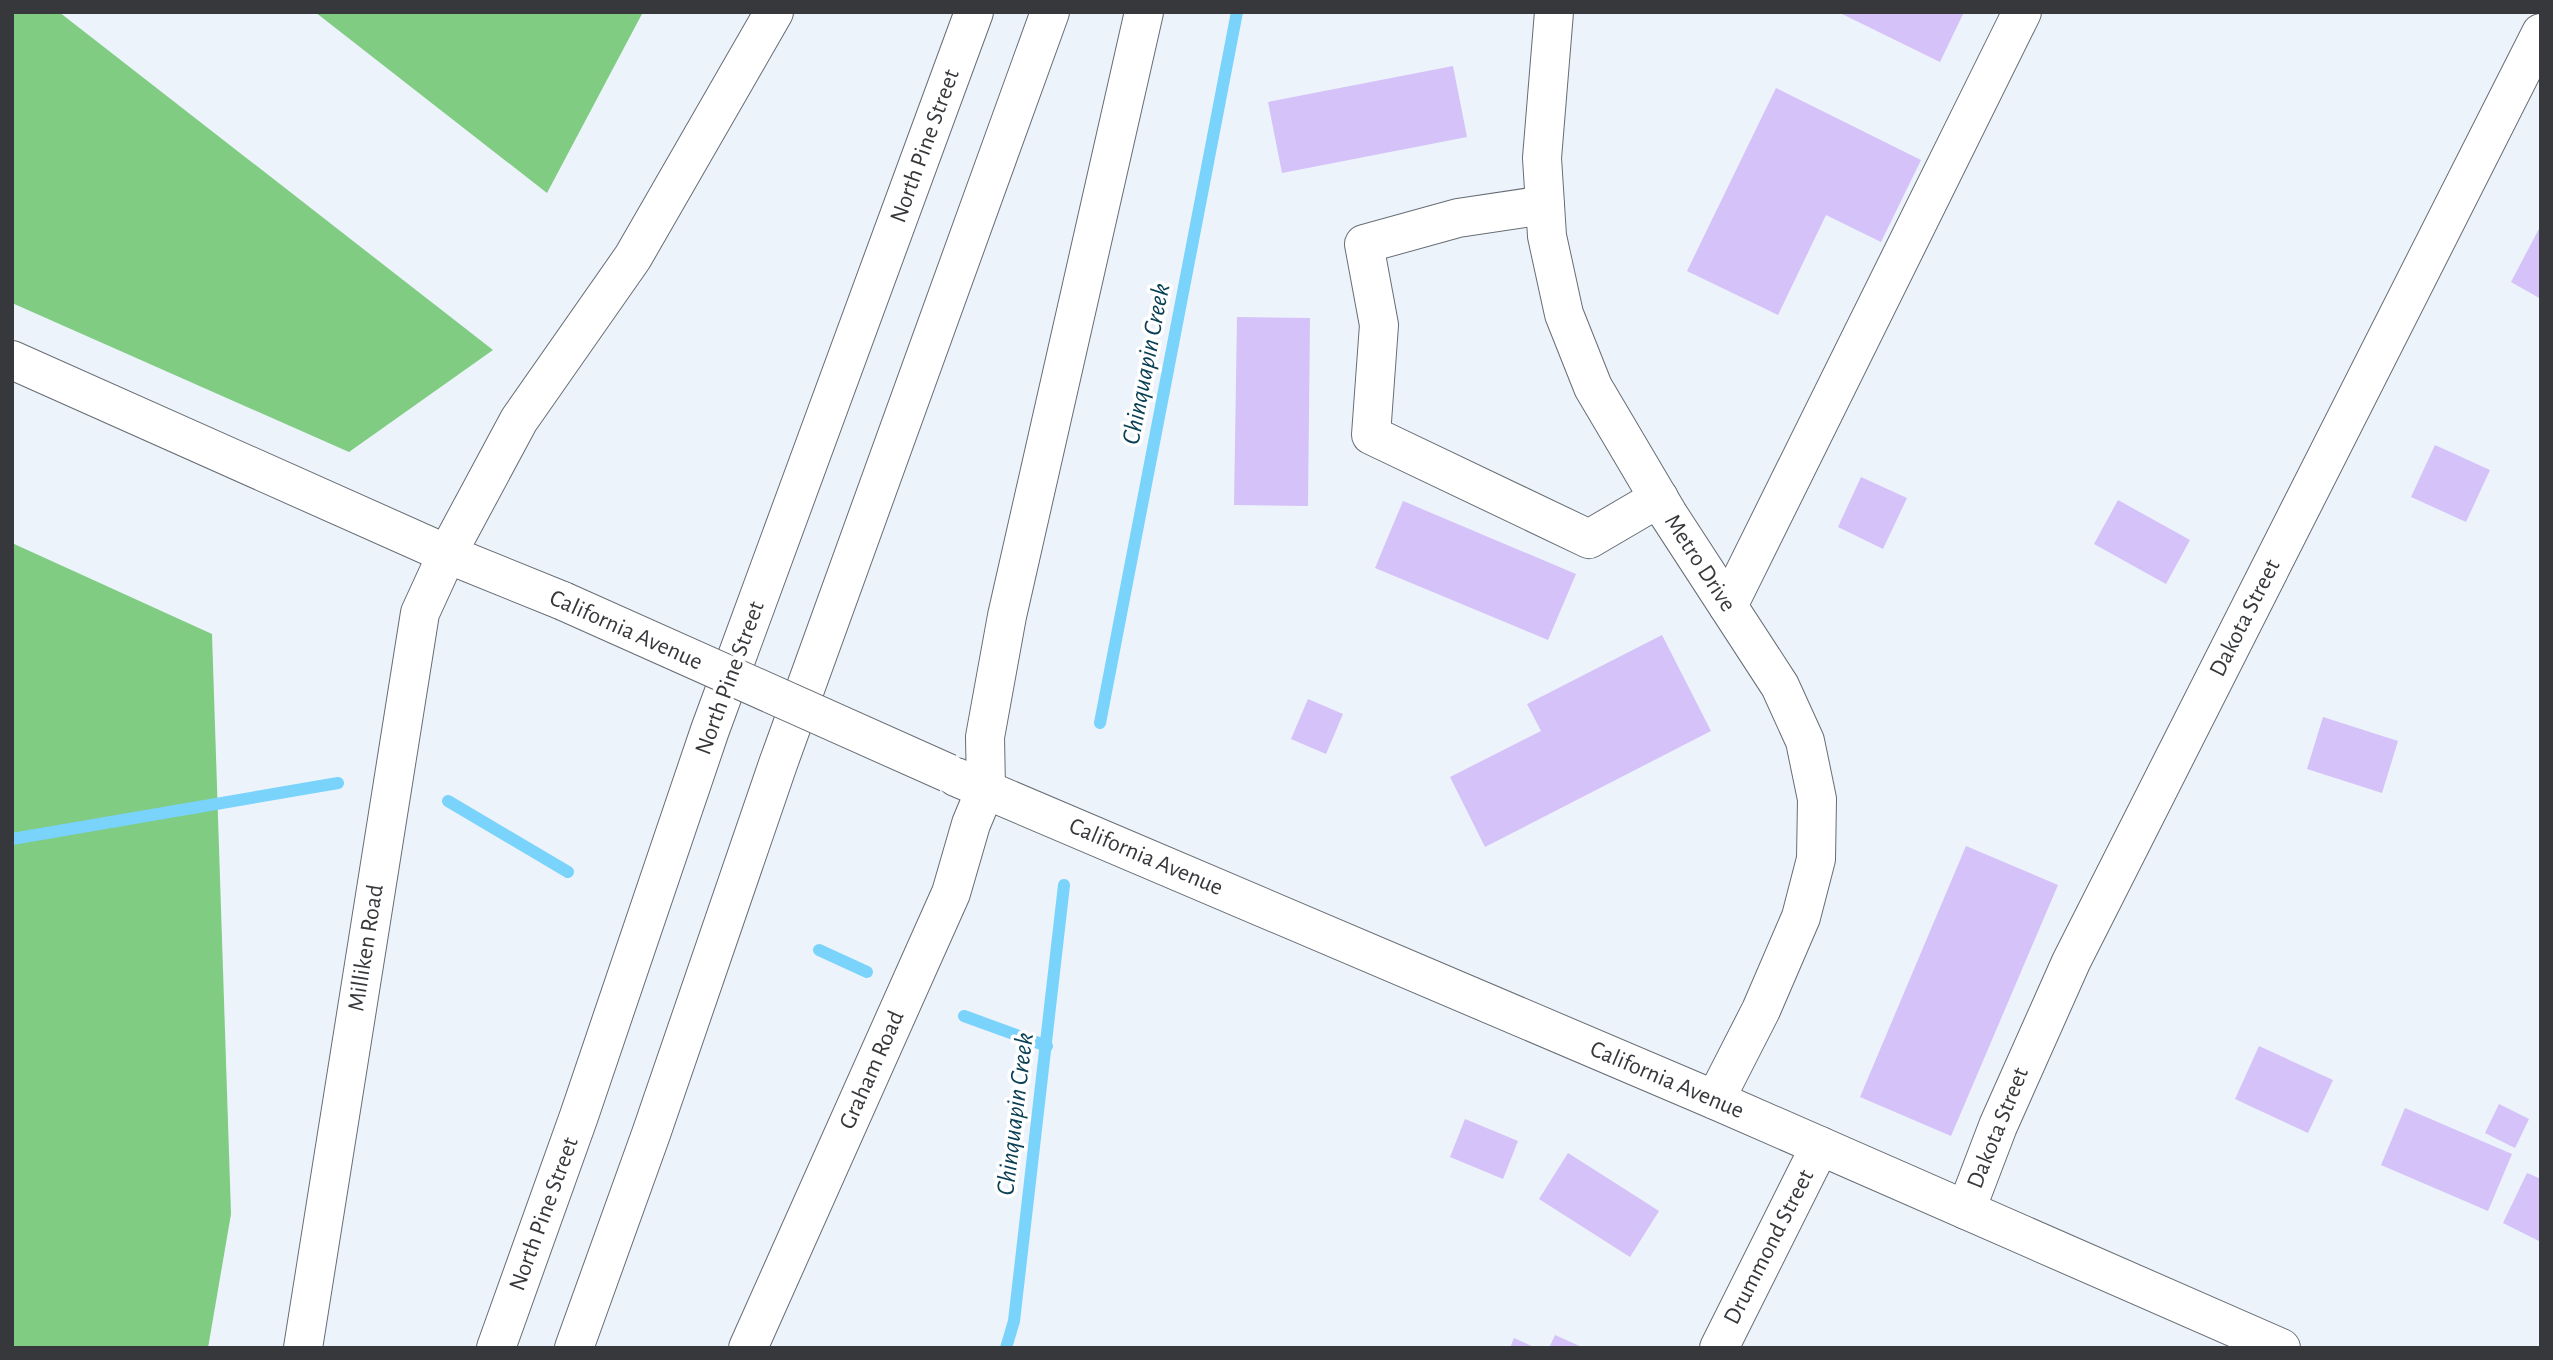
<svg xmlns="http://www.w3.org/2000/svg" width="2553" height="1360" font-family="'Alegreya Sans',sans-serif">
	<rect width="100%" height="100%" fill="#edf3fb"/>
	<g fill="#7fcc82">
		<polygon points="12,12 59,12 493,350 349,452 12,303"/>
		<polygon points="315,12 643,12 547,193"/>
		<polygon points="12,543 212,634 231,1214 208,1348 12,1348"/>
	</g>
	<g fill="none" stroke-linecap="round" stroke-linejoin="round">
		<g stroke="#79d3fb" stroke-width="12">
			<polyline points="1100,723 1237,12"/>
			<polyline points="448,801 568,872"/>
			<polyline points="12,839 338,783"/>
			<polyline points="819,950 867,972"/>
			<polyline points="964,1016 1047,1046"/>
			<polyline points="1006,1348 1014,1321 1064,885"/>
		</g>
	</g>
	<g fill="#d4c2f9">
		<polygon points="1838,12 1964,12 1940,62"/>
		<polygon points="1453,66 1467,137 1282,173 1268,102"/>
		<polygon points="1776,88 1921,160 1881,242 1826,215 1778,315 1687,271"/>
		<polygon points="2541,225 2541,299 2511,282"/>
		<polygon points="1237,317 1310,318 1308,506 1234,505"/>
		<polygon points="2435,445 2490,470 2466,522 2411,497"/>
		<polygon points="1861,477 1907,498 1883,549 1838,527"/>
		<polygon points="2118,500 2190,540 2166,584 2094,544"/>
		<polygon points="1403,501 1576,574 1548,640 1375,568"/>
		<polygon points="1662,635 1711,731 1485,847 1450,777 1541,731 1527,704"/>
		<polygon points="1308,699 1343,714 1326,754 1291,739"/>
		<polygon points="2323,717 2398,741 2382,793 2307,769"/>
		<polygon points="1966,846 2058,885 1951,1136 1860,1097"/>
		<polygon points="2259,1046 2333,1080 2308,1133 2235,1099"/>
		<polygon points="2499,1104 2529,1119 2515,1148 2485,1133"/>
		<polygon points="2405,1108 2512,1154 2488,1211 2381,1165"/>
		<polygon points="1465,1119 1518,1141 1503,1179 1450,1157"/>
		<polygon points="1568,1153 1659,1211 1630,1257 1539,1199"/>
		<polygon points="2527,1173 2541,1179 2541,1242 2503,1223"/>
		<polygon points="1555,1335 1584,1348 1549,1348"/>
		<polygon points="1514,1338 1536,1348 1510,1348"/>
	</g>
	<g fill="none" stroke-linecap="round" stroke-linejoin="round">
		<defs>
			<g id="minor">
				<polyline points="1554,12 1542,158 1547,236 1564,314 1593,387 1668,514 1780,686 1805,741 1817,799 1816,859 1801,917 1761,1010 1715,1100"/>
				<polyline points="1545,205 1458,218 1364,244 1379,325 1371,435 1589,539 1659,498"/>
				<polyline points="1728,606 2022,12"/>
				<polyline points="1966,1210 1998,1126 2071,962 2541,33"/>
				<polyline points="303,1348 420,613 447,554"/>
				<polyline points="748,1348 951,893 971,824 986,788"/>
				<polyline points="1719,1348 1820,1146"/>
			</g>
			<g id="major">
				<polyline points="12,360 447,554 563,601"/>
				<polyline points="956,777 1715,1100 2281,1348"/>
			</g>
			<g id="highway">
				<polyline points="447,554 519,420 633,257 774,12"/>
				<polyline points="986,788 985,737 1007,616 1144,12"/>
				<polyline points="496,1348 579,1116 710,730 974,12"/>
				<polyline points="574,1348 651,1134 778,764 1050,12"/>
			</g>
		</defs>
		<use href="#minor" stroke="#676d74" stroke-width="40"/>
		<use href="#major" stroke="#676d74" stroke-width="40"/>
		<use href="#highway" stroke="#676d74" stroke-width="40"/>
		<use href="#minor" stroke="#fff" stroke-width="38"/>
		<use href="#major" stroke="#fff" stroke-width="38"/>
		<use href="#highway" stroke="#fff" stroke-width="38"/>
		<defs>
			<polyline id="major-bridge" points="563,601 948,773"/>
		</defs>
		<use href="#major-bridge" stroke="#676d74" stroke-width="40" stroke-linecap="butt"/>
		<use href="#major-bridge" stroke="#fff" stroke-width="38"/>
	</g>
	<g text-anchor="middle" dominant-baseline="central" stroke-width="7" stroke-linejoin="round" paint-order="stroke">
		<g font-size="24" fill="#36383b" stroke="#fff">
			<text transform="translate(925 146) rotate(-70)">North Pine Street</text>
			<text transform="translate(1700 563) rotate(57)">Metro Drive</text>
			<text transform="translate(2245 618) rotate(-63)">Dakota Street</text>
			<text transform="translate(626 630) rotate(24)">California Avenue</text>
			<text transform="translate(730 678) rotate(-70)">North Pine Street</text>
			<text transform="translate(1146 857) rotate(23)">California Avenue</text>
			<text transform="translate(366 948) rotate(-81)">Milliken Road</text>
			<text transform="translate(872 1070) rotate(-66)">Graham Road</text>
			<text transform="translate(1667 1080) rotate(23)">California Avenue</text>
			<text transform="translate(1998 1128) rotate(-68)">Dakota Street</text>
			<text transform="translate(544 1214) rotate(-70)">North Pine Street</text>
			<text transform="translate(1769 1247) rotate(-63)">Drummond Street</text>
		</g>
		<g font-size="26" font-style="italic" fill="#0a4055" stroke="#fff">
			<text transform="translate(1146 364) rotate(-79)">Chinquapin Creek</text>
			<text transform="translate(1015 1114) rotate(-83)">Chinquapin Creek</text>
		</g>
	</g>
	<rect width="2553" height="1360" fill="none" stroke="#36383b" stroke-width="28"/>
</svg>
